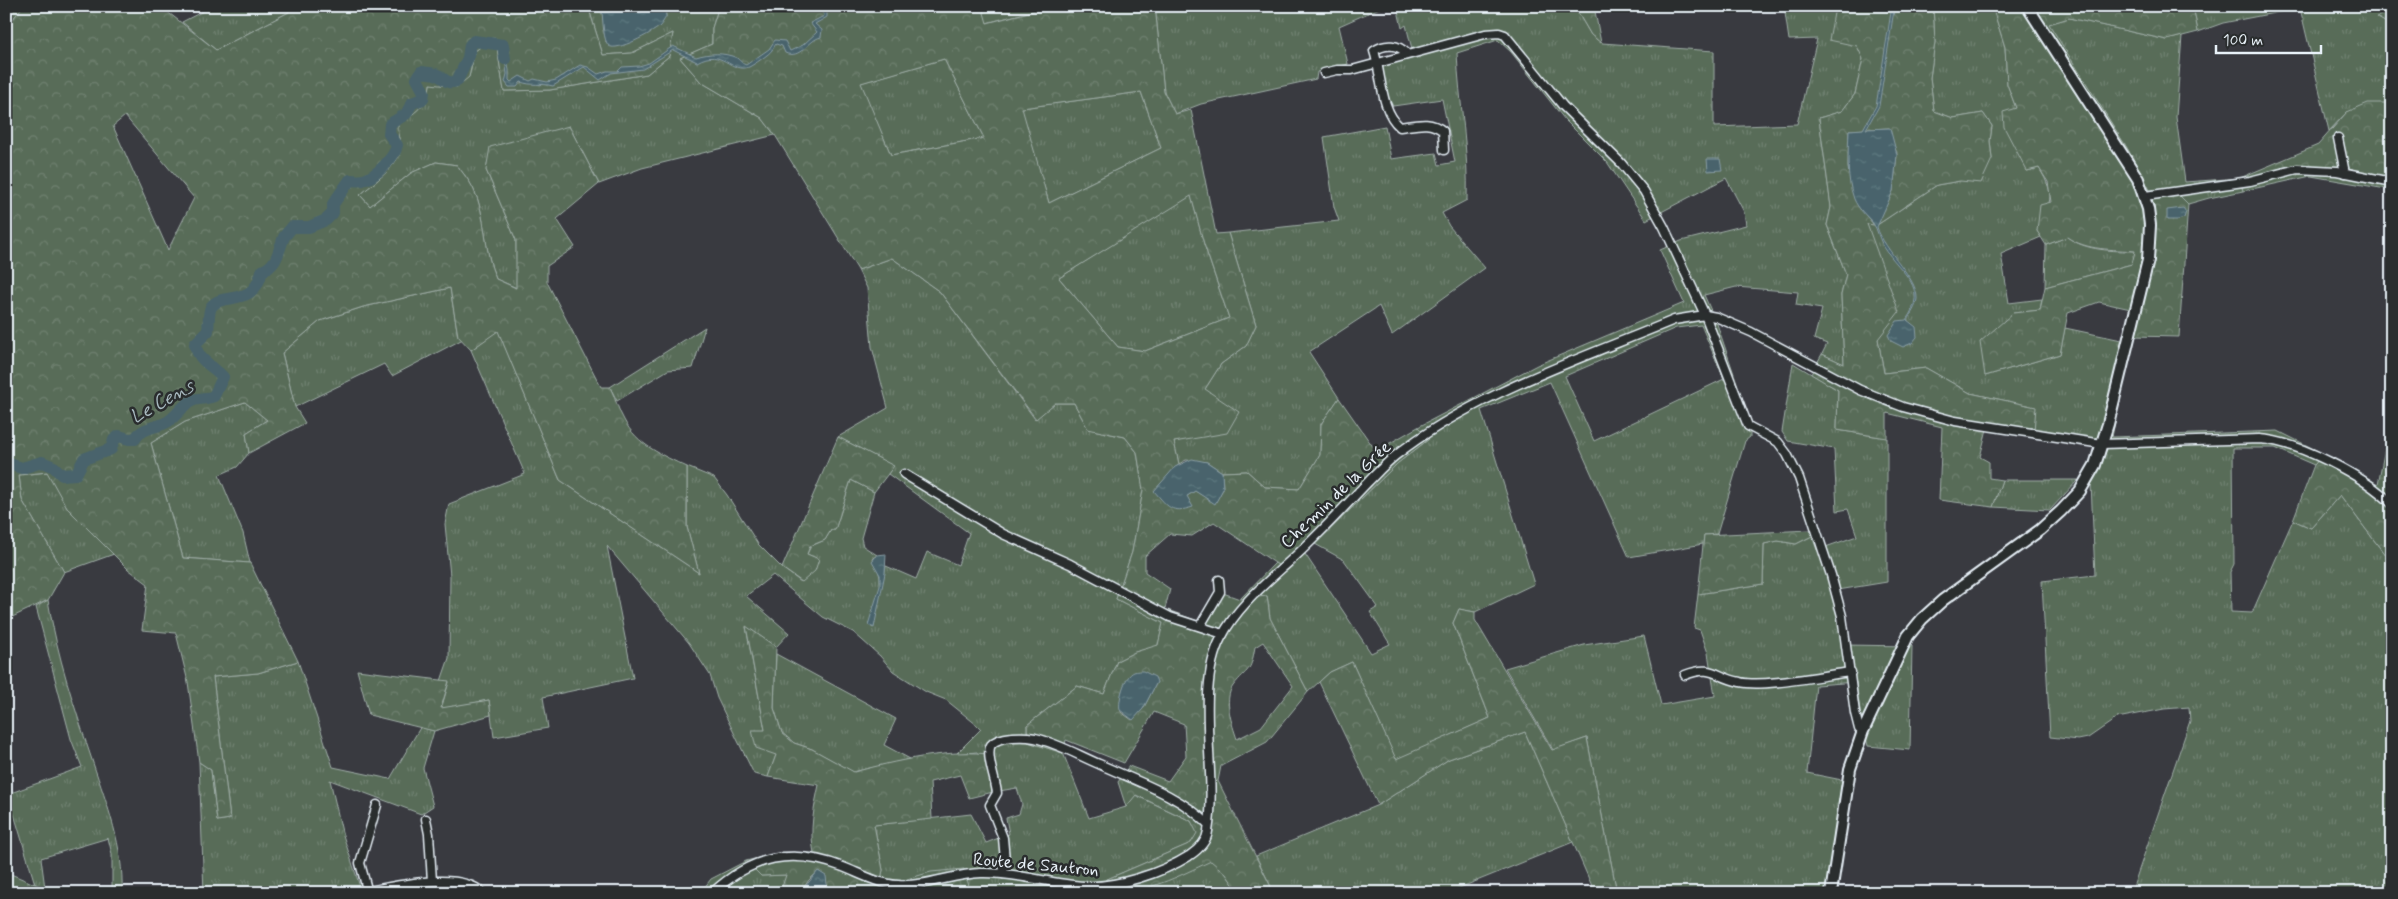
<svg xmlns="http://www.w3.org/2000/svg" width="2398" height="899" font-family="Mynerve,sans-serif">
	<defs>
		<pattern id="grass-tufts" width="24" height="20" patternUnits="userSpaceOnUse" patternTransform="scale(1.25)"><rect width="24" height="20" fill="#586c58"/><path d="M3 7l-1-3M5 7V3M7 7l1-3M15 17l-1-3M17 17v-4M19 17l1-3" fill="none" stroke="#708171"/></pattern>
		<pattern id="forest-crowns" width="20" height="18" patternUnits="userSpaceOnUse" patternTransform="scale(1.25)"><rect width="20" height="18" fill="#586c58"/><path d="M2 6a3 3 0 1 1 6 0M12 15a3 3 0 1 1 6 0" fill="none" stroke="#708171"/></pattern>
		<pattern id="water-ripples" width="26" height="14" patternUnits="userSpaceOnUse" patternTransform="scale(1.25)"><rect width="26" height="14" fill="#48646c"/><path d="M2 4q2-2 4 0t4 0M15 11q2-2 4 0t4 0" fill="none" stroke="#627b82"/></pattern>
	</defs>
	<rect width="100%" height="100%" fill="#393a40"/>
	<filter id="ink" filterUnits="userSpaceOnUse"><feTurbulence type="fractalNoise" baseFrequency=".02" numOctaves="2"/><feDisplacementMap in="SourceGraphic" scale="10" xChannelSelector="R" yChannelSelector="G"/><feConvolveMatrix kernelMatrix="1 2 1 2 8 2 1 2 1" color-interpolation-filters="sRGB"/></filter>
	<g filter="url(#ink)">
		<g fill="url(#grass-tufts)" stroke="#a0aea8" fill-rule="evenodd">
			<polygon points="6,6 23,6 6,28"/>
			<polygon points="213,6 290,6 289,12 216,50 182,22"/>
			<path d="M 591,6 L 654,6 L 649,9 L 635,8 L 602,12 L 606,42 L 666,17 L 665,6 L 719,6 L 712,28 L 712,44 L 680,58 L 701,82 L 762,118 L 775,135 L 642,168 L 599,184 L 569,126 L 486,170 L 516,240 L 517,288 L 496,279 C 483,250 487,216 473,188 C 469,180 462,172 457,165 L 436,162 L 411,173 L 370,206 L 360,195 C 373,183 399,166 401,148 C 402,140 397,133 398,124 C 415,112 428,106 430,84 L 469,77 L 475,51 L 483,45 L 497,47 L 504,91 L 550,90 L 647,74 L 669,56 L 673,33 L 632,53 L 603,55 L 589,9 Z"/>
			<polygon points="982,6 1052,6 986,23"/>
			<polygon points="1155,6 1384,6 1339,26 1348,64 1317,72 1316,79 1201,104 1175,114 1164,92"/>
			<path d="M 1397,6 L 1574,6 L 1591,35 L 1602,43 L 1714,51 L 1714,127 L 1797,124 L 1817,39 L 1789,40 L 1784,6 L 1843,6 L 1834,13 L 1858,46 L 1863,59 L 1855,94 L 1842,111 L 1819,118 L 1831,207 L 1827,225 L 1846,274 L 1841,295 L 1844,364 L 1822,354 L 1827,344 L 1814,339 L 1822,309 L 1796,305 L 1798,292 L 1736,287 L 1704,295 L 1717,324 L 1750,421 L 1750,437 L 1745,441 L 1717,534 L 1704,535 L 1703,544 L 1629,557 L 1550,382 L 1481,410 L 1534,584 L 1475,612 L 1459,609 L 1453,623 L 1490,718 L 1396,760 L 1352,662 L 1330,672 L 1308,692 L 1270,618 L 1267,596 L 1240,599 L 1275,563 L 1287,571 L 1305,554 L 1371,653 L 1390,644 L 1370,612 L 1378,607 L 1344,560 L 1315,544 L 1398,463 L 1429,439 L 1418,427 L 1537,365 L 1684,303 L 1660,250 L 1681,241 L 1746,225 L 1744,212 L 1726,178 L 1646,220 L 1607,162 L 1565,120 L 1511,52 L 1498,40 L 1457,53 C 1459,102 1469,150 1467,200 L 1442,213 L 1449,226 L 1485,268 L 1392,335 L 1379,306 L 1309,352 L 1339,398 L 1321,424 L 1320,455 L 1299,489 L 1265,487 L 1247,471 L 1222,472 L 1207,462 L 1186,460 L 1179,464 L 1174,442 L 1196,437 L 1205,389 L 1221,364 L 1246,346 L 1256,325 L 1228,233 L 1339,221 L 1334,207 L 1324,137 L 1385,126 L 1391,159 L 1436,153 L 1439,165 L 1455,162 L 1442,99 L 1393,106 L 1388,97 L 1382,65 L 1414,57 L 1406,25 L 1402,28 ZM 1701,325 L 1724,379 L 1594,441 L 1565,376 L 1676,328 Z"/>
			<path d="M 1933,6 L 1992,6 L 2005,47 L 2007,84 L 2016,108 L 2027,171 L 2039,168 C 2057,197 2050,203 2037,231 L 2041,237 L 2001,254 L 2009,303 L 2042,299 L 2040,310 L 2013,313 L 1985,376 L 2060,354 L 2065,328 L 2131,342 L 2112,437 L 2278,431 L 2324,454 L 2314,465 L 2275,448 L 2233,448 L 2234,564 L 2230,572 L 2231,612 L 2252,613 L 2293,520 L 2311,528 L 2340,495 L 2392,564 L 2392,893 L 2131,893 L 2190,721 L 2189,707 L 2164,709 L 2117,718 L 2088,738 L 2078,740 L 2050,737 L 2042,581 L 2095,575 L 2091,483 L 2111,440 L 2034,431 L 2035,407 L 1970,393 L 1926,368 L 1884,373 L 1878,339 L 1867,224 L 1877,225 L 1937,185 L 1960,181 L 1992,159 L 1990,141 L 1992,126 L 1983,113 L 1953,118 L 1934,111 L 1930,78 L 1935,42 Z"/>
			<polygon points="2193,6 2392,6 2392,15 2384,14 2377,17 2392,26 2392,106 2390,103 2347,112 2329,131 2300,8 2223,23 2198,32"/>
			<polygon points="2069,18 2167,40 2182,36 2176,117 2185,182 2240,178 2243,191 2209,198 2188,204 2179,195 2155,199 2127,148 2048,24"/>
			<polygon points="944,59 984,138 891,155 860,83"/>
			<polygon points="1141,92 1161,148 1049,203 1021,108"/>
			<polygon points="1191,195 1204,244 1229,318 1145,351 1118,347 1059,278"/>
			<path d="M 2067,237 C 2086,251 2113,251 2136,251 L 2132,264 L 2045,287 L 2046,245 Z"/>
			<path d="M 892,258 L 940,292 L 1035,419 L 1055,403 L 1074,403 L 1088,429 L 1125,437 L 1137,452 L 1143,490 L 1132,552 L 1116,599 L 1163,623 L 1158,646 L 1135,652 L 1117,661 L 1104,694 L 1077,686 L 1027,725 L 1028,742 L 1063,753 L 1089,818 L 1126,807 L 1135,795 L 1191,821 L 1198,833 L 1191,843 L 1105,880 L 1108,893 L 878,893 L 883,870 L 874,825 L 971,814 L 986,843 L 1009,834 L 1006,818 L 1019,814 L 1022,804 L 1017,788 L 993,792 L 977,752 L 956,754 L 981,729 L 977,725 L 946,700 L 926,692 L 893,671 L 880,656 L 853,632 L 823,617 L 773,575 L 746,596 L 789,633 L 776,647 L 746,627 L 765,730 L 776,755 L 768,777 L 754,774 L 717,698 L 710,675 L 689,643 L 607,546 L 633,678 L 543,697 L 548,728 L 494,737 L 489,700 L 441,709 L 449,682 L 441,681 L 449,658 L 450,576 L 445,524 L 449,504 L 525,474 L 471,350 L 498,330 L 560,480 L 699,573 L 687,527 L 687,467 L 714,478 L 727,495 L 758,544 L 782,568 L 801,582 L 818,559 L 807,554 L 811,546 L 825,540 L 831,530 L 835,530 L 851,480 L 874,492 L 861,538 L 863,546 L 877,555 L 873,558 C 874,566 879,569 880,577 C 883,592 873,611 869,625 L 873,628 L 886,566 L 916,579 L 927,552 L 958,565 L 969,533 L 888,474 L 893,466 L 838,437 L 888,408 L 872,347 L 867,288 L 858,270 Z"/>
			<polygon points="450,288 458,336 463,339 392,376 384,364 295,407 282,353 320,321 363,307"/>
			<polygon points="705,327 693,368 668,370 617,401 610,387"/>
			<polygon points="1793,363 1838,390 1837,430 1887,438 1887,582 1832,591 1844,645 1912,646 1910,750 1868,746 1860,712 1856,682 1816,685 1807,773 1842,780 1827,893 1617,893 1587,738 1553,750 1505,668 1584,645 1644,636 1661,705 1715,696 1708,653 1700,630 1694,628 1698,594 1763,584 1764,544 1778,541 1796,544 1812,536 1817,550 1857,536 1848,509 1837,511 1834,449 1788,441 1782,432"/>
			<polygon points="245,402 267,420 246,433 249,453 237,467 219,475 243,533 250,563 183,558 151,443 185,422"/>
			<polygon points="48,472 67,508 114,554 64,572 22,500 19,475"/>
			<polygon points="2002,480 2078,480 2050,510 1993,507"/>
			<path d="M 48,600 C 57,656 75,709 93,763 C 107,805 124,847 122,893 L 112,893 L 112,854 L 108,838 L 41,858 L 45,888 L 35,884 L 8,794 L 82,767 L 71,739 L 36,607 Z"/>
			<polygon points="776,654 896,719 884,745 910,759 853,772 812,749 794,743 782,733 774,708"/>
			<polygon points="298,661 333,767 390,779 421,726 434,731 423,768 433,806 421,814 330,780 342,832 362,893 204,893 199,762 211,770 217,821 230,819 213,677 258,673"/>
			<polygon points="1525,732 1573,842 1447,893 1274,893 1256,856 1378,805 1449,759"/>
			<polygon points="1211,860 1226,874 1239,893 1130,893 1146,889"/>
			<polygon points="746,861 761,876 787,875 780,893 700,893 711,879"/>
		</g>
		<g fill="url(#forest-crowns)" stroke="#a0aea8" fill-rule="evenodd">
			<path d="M 23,6 L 160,6 L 216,50 L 289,12 L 290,6 L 591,6 L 589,9 L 603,55 L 632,53 L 673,33 L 669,56 L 647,74 L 550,90 L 504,91 L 497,48 L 483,45 L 475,51 L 469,77 L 457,87 L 430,84 C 428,106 414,113 398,125 C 397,133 402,140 401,148 C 399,166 373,183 360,195 L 370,206 L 411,173 L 436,162 L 457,165 C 462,172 469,180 473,188 C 487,216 483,250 496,279 L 516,288 L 516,240 L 486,170 L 490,147 L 569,126 L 599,184 L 557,219 L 575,247 L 547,266 L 547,282 L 601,387 L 610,387 C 615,397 618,410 624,420 C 637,445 662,455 687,467 L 687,527 L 699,573 L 560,480 L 498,331 L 471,350 L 458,336 L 450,288 L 363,307 L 320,321 L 282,353 L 295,407 L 305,423 L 249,453 L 246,433 L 267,420 L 245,402 L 185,422 L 151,443 L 183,558 L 250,563 L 298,661 L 258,673 L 213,677 L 230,819 L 217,821 L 211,770 L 199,762 L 188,682 L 176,633 L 142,630 L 148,584 L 128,569 L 67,508 L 47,472 L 19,475 L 22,500 L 64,572 L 48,600 L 6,620 L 6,28 ZM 125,116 L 194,198 L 168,250 L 113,126 Z"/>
			<path d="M 719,6 L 982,6 L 987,23 L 1052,6 L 1155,6 L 1164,92 L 1175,114 L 1191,110 L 1216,234 L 1228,233 L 1256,325 L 1246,346 L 1221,364 L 1205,389 L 1239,412 L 1227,433 L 1174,442 L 1179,464 L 1154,491 L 1187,496 L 1195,491 L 1215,503 L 1223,489 L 1222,472 L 1247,471 L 1265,487 L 1299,489 L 1320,455 L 1321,424 L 1339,398 L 1376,451 L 1418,427 L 1429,439 L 1398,463 L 1287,571 L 1214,522 L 1192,536 L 1170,534 L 1145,556 L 1145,572 L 1170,589 L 1165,609 L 1206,624 L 1223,593 L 1240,599 L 1267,596 L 1270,618 L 1308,692 L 1267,742 L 1221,766 L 1218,781 L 1274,893 L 1239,893 L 1226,874 L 1211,861 C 1177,877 1147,893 1108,893 L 1105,880 L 1191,843 L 1197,833 L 1191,821 L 1136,795 L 1126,807 L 1118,782 L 1129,766 L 1168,781 L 1186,756 L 1184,724 L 1154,712 L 1124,763 L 1066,740 L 1063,753 L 1028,742 L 1027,725 L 1077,686 L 1104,694 L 1117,661 L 1135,652 L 1158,645 L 1163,623 L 1116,599 L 1132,552 L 1143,490 L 1137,452 L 1125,437 L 1088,429 L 1074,403 L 1055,403 L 1036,419 L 940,292 L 892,258 L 858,270 L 775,135 L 762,118 L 701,82 L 680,58 L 712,44 L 712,28 ZM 944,59 L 984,138 L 891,155 L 861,83 ZM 1141,92 L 1161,148 L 1049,203 L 1022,108 ZM 1191,196 L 1204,244 L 1229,318 L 1145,351 L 1118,347 L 1059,278 ZM 1263,642 L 1293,686 L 1261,727 L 1237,739 C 1232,724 1223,700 1233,686 C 1249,666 1250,675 1255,647 ZM 1135,672 L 1157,682 L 1143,709 L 1132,720 L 1121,712 C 1118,699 1124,679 1135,672 Z"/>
			<polygon points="1574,6 1594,6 1601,43 1591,35"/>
			<polygon points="1843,6 1933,6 1935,42 1930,78 1934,111 1953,118 1983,113 1992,126 1990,141 1992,159 1981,183 1960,181 1937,185 1877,225 1893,191 1897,155 1889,128 1849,130 1848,167 1851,186 1858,206 1874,225 1867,224 1899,312 1878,339 1884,373 1926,368 1970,393 2036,407 2034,431 1988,425 1980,457 1989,462 1989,478 2002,480 1993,507 1939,500 1942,427 1887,413 1887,438 1837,430 1838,390 1811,374 1822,354 1844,364 1841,295 1846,274 1827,225 1831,207 1819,118 1842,111 1855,94 1863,59 1857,46 1829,40 1834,13"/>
			<path d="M 1992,6 L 2193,6 L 2198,32 L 2167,40 L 2069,18 L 2049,24 L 2127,148 L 2154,198 L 2179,195 L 2188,204 L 2179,337 L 2133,336 L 2140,311 L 2099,302 L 2068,313 L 2060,354 L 1985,376 L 1980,342 L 2013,313 L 2040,310 L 2045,287 L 2132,264 L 2135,251 C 2113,249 2087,251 2067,237 L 2046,245 L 2037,231 L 2040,205 L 2051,202 L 2048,182 L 2039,168 L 2027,171 L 2004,127 L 2003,112 L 2016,108 L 2007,84 L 2005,47 Z"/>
			<polygon points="2384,14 2392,15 2392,26 2376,17"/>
			<polygon points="2368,103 2390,103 2392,106 2392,190 2311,176 2243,191 2240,178 2318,145 2347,112"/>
			<polygon points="2392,412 2392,564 2340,495 2311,528 2293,520 2314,465 2324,454 2378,484"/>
			<polygon points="838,437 894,466 874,492 851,480 835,530 831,530 825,540 810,546 807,554 819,559 815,571 802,582 782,568"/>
			<polygon points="1810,530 1812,536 1796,544 1778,541 1764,544 1763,584 1698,594 1704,535"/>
			<polygon points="1459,609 1475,612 1475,620 1552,750 1587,738 1617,893 1595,893 1525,732 1449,759 1378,805 1319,682 1330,672 1352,662 1396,759 1490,718 1453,623"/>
			<path d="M 746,626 L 776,647 L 774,708 L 782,733 L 794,743 L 812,749 L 854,772 C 891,762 954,747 992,755 L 993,792 L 969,798 L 960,775 L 930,782 L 932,819 L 874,825 L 883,870 L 878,893 L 828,893 L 819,871 L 809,880 L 800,893 L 780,893 L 786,875 L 761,876 L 746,861 L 782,852 L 814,853 C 809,830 814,808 819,785 L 768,777 L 776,755 L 756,748 L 752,730 L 765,730 Z"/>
			<polygon points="357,670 449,681 441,708 489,700 491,715 434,731 369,715"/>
			<polygon points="964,869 971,893 961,893 956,889 953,893 908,893 907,879 931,872"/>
			<polygon points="6,872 56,893 6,893"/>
		</g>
		<g fill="url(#water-ripples)" stroke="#889ca4">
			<path d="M 654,6 L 665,6 L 666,17 C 664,20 662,24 659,27 C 652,33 617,52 609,46 C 603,41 603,20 602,12 L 635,8 L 649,9 Z"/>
			<path d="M 823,6 L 827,6 L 827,17 L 815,24 L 822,30 L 821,37 C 808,40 801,60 785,53 L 782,46 L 776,44 C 774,46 774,48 772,50 C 770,54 753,65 749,67 C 730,74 723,47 697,62 L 673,50 L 643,69 L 611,73 L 600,80 L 584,67 L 553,86 C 542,83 531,86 521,82 L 517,87 L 509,87 L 505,82 L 507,74 L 503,43 L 509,70 L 509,80 L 511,82 L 520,76 L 530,81 L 534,79 L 547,82 L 556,80 L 580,65 L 588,67 L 598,74 L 607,71 L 618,71 L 622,67 L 639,66 L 649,63 L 673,46 L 696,57 C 709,53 724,52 737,58 C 740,60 742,64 746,65 L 769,49 L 775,40 L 785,41 L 790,51 L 803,45 L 817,32 L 810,23 L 824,16 Z"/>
			<path d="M 1892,6 L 1894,10 L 1879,106 L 1866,129 L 1890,128 L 1897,155 L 1893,191 L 1877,227 C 1884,251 1918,278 1917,299 C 1916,307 1911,314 1907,320 L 1916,327 L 1917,337 L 1912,343 L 1903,347 L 1891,341 L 1888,335 L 1897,321 L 1906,320 C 1930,287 1901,274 1884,247 C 1879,240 1878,230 1873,223 C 1866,215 1858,209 1854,199 C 1846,177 1848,153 1849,130 L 1863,129 L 1876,106 Z"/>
			<polygon points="1707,159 1720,159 1722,170 1708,171"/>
			<polygon points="2183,208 2186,212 2184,218 2178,220 2167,220 2167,210"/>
			<path d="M 1192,459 L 1207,462 L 1222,472 L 1223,489 L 1215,504 L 1195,491 L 1187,496 L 1193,507 C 1171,514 1168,507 1154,491 L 1175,467 Z"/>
			<polygon points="886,554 885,573 874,628 868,625 880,586 880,575 872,561 877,555"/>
			<path d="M 1143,671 L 1155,677 L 1157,682 L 1143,709 L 1133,720 L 1120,710 C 1118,701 1124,676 1134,672 C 1137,671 1140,671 1143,671 Z"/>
			<polygon points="818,871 826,876 828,893 800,893"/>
		</g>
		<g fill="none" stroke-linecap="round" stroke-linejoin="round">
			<path stroke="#48646c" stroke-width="12" d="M 6,463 L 22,468 L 42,462 L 54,467 L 62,475 L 76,474 L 84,459 L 111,449 L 114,440 L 119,436 L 129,439 L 135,439 C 142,427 156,428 167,422 C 177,417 182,404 194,400 C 201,398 207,399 214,396 L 223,377 C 212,365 198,361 195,344 L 208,331 C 209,324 208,313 211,307 C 222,291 254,309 262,271 C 278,265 278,251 284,237 C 286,234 290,230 292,227 L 309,227 L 326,220 L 333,213 L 333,204 L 350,180 C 354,180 360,181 363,180 C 376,177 395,157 397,145 L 389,134 L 390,124 L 406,114 L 412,103 L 423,99 L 424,92 L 417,79 L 421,72 C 426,73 434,73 438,75 C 445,79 447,85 457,81 L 468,58 L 470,45 L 474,41 L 503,45 L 505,59"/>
			<defs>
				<g id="minor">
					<path d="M 1407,54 C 1399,44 1385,43 1374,51 C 1382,75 1380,110 1400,127 C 1416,125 1430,120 1443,131 L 1444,150"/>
					<polyline points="1324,73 1337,70 1352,70 1485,34 1499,33 1505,35 1563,106 1621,163 1644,191 1664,227 1705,315 1748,426 1778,442 1787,454 1799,478 1831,575 1842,616 1855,713 1859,729 1863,731"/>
					<polyline points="2338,138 2345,173"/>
					<polyline points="2145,196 2250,181 2297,169 2337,171 2392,182"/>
					<polyline points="904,474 1003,534 1070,564 1170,617 1223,634"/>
					<polyline points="1200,626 1220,592 1219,580"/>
					<path d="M 1685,675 C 1713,664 1715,677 1740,682 C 1763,688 1824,675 1851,672"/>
					<polyline points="426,819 429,834 432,881"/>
					<path d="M 1003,874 L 1005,860 L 1003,838 L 990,805 L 997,793 C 996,781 985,755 991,745 C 999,735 1025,736 1035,738 C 1057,743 1078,755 1099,764 C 1136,781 1179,795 1208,824"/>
					<path d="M 367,891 C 398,886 459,870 483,893"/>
					<polyline points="368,893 360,863 377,805"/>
					<path d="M 712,893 C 752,856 792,847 843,867 C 861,874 878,884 898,885 C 925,887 953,874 981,873 C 1016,872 1050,884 1084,886 C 1116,888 1162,873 1189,856 C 1198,850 1207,841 1208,831 C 1218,774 1194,689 1221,638 C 1239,602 1275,576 1304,548 C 1326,527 1346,505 1367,483 C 1376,474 1385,464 1395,456 C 1473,394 1583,358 1674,320 L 1705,315 L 1716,317 L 1751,332 L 1860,390 L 1903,407 L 1955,421 L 2102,444 L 2259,439 C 2297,441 2365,476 2392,504"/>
				</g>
				<polyline id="tertiary" points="1831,893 1850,769 1863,731 1908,636 1922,619 1943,600 2040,530 2061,511 2080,491 2095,465 2108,424 2148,260 2150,225 2148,209 2138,179 2027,6"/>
			</defs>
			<use href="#minor" stroke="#e8f1f8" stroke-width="11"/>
			<use href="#tertiary" stroke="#e8f1f8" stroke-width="14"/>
			<use href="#minor" stroke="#2a2d2e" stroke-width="8"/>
			<use href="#tertiary" stroke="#2a2d2e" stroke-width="10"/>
		</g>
	</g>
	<g text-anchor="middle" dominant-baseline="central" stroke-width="5" stroke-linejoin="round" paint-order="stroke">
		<g font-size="18" fill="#e8f1f8" stroke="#2a2d2e">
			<text transform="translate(1336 495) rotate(-44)">Chemin de la Grée</text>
			<text transform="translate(1036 865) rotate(5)">Route de Sautron</text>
		</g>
		<g font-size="19" font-style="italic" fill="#a8b9c0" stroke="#2a2d2e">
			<text transform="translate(162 402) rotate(-29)">Le Cens</text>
		</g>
	</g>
	<rect width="2398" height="899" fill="none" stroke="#2a2d2e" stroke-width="25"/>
	<rect x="12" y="12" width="2373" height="874" fill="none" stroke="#e8f1f8" stroke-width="2" filter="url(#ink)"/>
	<path d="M2216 45v8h105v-8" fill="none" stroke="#e8f1f8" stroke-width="2.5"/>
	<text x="2223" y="45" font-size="15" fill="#e8f1f8" stroke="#2a2d2e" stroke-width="4" paint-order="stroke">100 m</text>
</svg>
